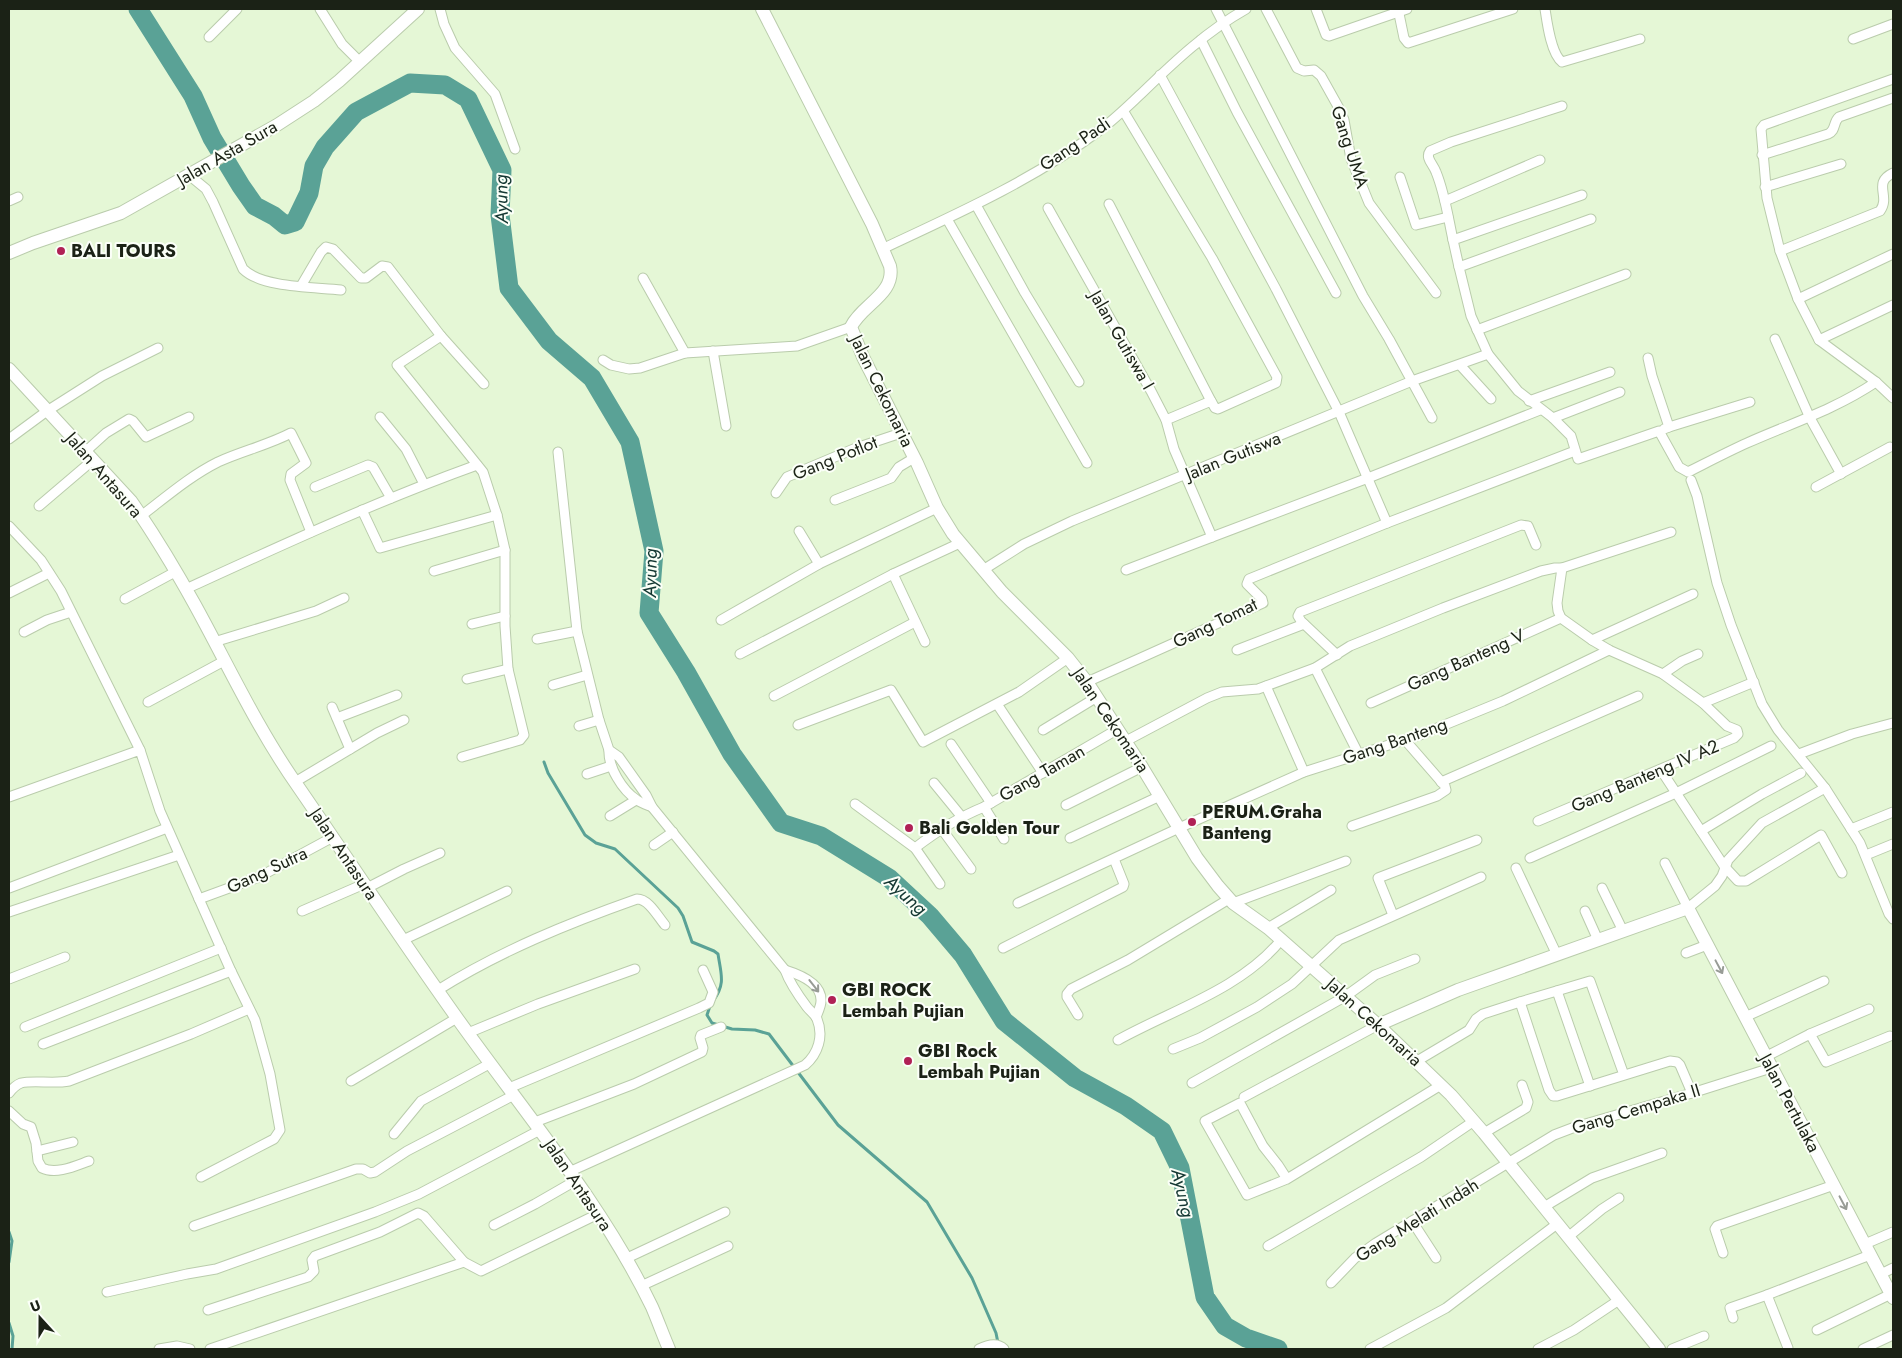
<svg xmlns="http://www.w3.org/2000/svg" width="1902" height="1358" font-family="Jost,sans-serif">
	<rect width="100%" height="100%" fill="#e5f7d6"/>
	<g fill="none" stroke-linecap="round" stroke-linejoin="round">
		<g stroke="#5aa296" stroke-width="3">
			<path d="M 544,762 L 548,773 L 585,835 L 596,843 L 615,849 L 678,908 L 683,916 L 692,942 L 714,951 L 718,954 C 721,974 726,984 713,1001"/>
			<polyline points="710,1006 707,1015 712,1023 732,1029 755,1030 769,1034 838,1125 927,1202 972,1278 996,1333 998,1343"/>
			<polyline points="9,1232 12,1241 9,1262"/>
			<polyline points="9,1323 13,1336 12,1349"/>
		</g>
		<polyline stroke="#5aa296" stroke-width="19" points="138,9 193,96 212,138 241,186 255,206 274,216 285,225 295,222 309,193 314,166 325,147 356,112 410,83 445,85 468,99 502,170 500,215 509,288 549,341 592,378 630,442 654,551 649,613 686,672 732,754 781,823 821,836 889,878 930,916 963,955 1004,1021 1075,1078 1126,1106 1162,1131 1180,1168 1205,1297 1225,1326 1246,1338 1278,1349"/>
		<defs>
			<g id="street">
				<polyline points="320,9 342,44 360,62"/>
				<polyline points="440,9 444,24 455,48 495,94 515,149"/>
				<polyline points="1216,9 1363,296 1389,339 1432,418"/>
				<polyline points="1266,9 1297,68 1304,71 1314,70 1321,76 1340,110 1344,120 1351,159 1369,203 1436,293"/>
				<polyline points="1316,9 1326,35 1329,36 1407,9"/>
				<polyline points="1398,9 1404,38 1408,43 1513,9"/>
				<path d="M 1545,9 C 1547,22 1551,54 1562,62 L 1640,39"/>
				<polyline points="209,37 237,9"/>
				<polyline points="1853,39 1893,24"/>
				<polyline points="1201,40 1237,112 1336,293"/>
				<polyline points="1160,75 1276,289 1339,412 1387,523"/>
				<polyline points="1124,112 1212,258 1277,377 1276,383 1218,409 1215,408 1211,401 1166,420"/>
				<path d="M 1762,155 L 1828,134 C 1836,131 1833,122 1839,117 L 1893,98"/>
				<path d="M 189,175 L 206,189 L 213,202 L 243,269 C 262,288 314,287 341,290"/>
				<polyline points="1400,177 1416,225 1448,217"/>
				<polyline points="1765,187 1841,164"/>
				<polyline points="9,201 18,197"/>
				<polyline points="1445,201 1540,160"/>
				<polyline points="1109,204 1211,401"/>
				<polyline points="976,205 1025,293 1079,382"/>
				<polyline points="1048,208 1151,391 1166,420 1174,449 1212,537 1126,570"/>
				<polyline points="947,219 1087,463"/>
				<path d="M 1591,219 L 1459,267 L 1471,316 L 1488,354 L 1518,391 L 1553,418 L 1571,436 L 1578,459 L 1659,431 L 1679,467 L 1688,472 C 1708,462 1727,452 1747,443 C 1792,423 1834,410 1876,382 L 1819,340 L 1798,299 L 1780,251 L 1767,198 L 1761,129 L 1764,125 L 1893,79"/>
				<path d="M 1453,240 C 1448,217 1445,194 1436,172 C 1433,164 1425,158 1430,151 L 1451,142 L 1562,106"/>
				<path d="M 884,248 C 957,214 1035,179 1100,130 C 1115,119 1129,105 1143,92 C 1175,61 1207,31 1246,9"/>
				<path d="M 1780,251 L 1880,211 C 1891,196 1872,183 1893,173"/>
				<polyline points="1459,267 1453,240 1582,195"/>
				<polyline points="643,278 685,353"/>
				<polyline points="301,286 321,252 326,247 333,249 361,278 366,278 382,266 388,267 441,336 484,384"/>
				<polyline points="1798,299 1893,254"/>
				<polyline points="1477,330 1626,274"/>
				<polyline points="441,336 397,365 483,472 497,515 505,550 505,626 508,669 524,735 520,740 462,757"/>
				<polyline points="1775,339 1810,418 1841,474"/>
				<polyline points="1819,340 1893,305"/>
				<polyline points="713,351 726,426"/>
				<polyline points="1648,358 1652,376 1669,427 1664,429"/>
				<polyline points="603,360 611,365 629,369 640,368 685,353 797,346 851,327"/>
				<polyline points="1460,365 1491,399"/>
				<polyline points="1876,382 1893,398"/>
				<polyline points="1529,401 1610,372"/>
				<polyline points="380,417 406,449 424,484"/>
				<polyline points="1553,418 1620,392"/>
				<polyline points="1669,427 1750,402"/>
				<polyline points="9,439 47,411 102,376 158,348"/>
				<polyline points="85,452 106,433 129,419 133,421 146,437 189,417"/>
				<path d="M 558,452 L 577,631 L 599,720 L 609,750 L 619,757 L 646,795 L 652,807 L 785,970 C 790,984 798,995 807,1007 C 810,1011 815,1014 817,1019 C 824,1036 818,1054 805,1065 L 569,1172"/>
				<polyline points="1691,480 1697,496 1717,583 1731,625 1762,704 1778,730 1825,788 1860,843 1889,914 1893,919"/>
				<polyline points="315,487 368,465 373,467 391,498"/>
				<polyline points="1816,487 1890,447"/>
				<polyline points="776,493 787,477 856,448 901,433"/>
				<polyline points="835,500 891,478 899,467 909,461"/>
				<polyline points="39,506 93,460"/>
				<polyline points="362,510 380,548 497,515"/>
				<path d="M 141,516 C 166,497 190,476 218,462 C 242,451 268,445 291,433 L 306,463 L 291,474 L 290,480 L 311,532"/>
				<polyline points="9,526 41,560 61,591 140,750"/>
				<polyline points="799,531 819,564"/>
				<polyline points="1212,537 1368,478 1540,410"/>
				<polyline points="983,570 1024,544 1072,521 1412,381 1488,354"/>
				<polyline points="434,571 505,550"/>
				<polyline points="893,574 925,642"/>
				<path d="M 186,589 C 282,545 377,501 477,465"/>
				<polyline points="9,593 49,573"/>
				<polyline points="125,599 175,572"/>
				<polyline points="721,620 819,564 937,508"/>
				<polyline points="472,624 505,616"/>
				<polyline points="24,632 47,620 71,612"/>
				<polyline points="537,639 577,631"/>
				<polyline points="1592,640 1693,594"/>
				<polyline points="214,642 316,611 344,598"/>
				<polyline points="1237,650 1304,624"/>
				<polyline points="740,654 893,574 960,543"/>
				<polyline points="1337,655 1301,621 1298,616 1300,612 1521,525 1528,526 1536,545"/>
				<polyline points="1315,668 1359,755"/>
				<polyline points="1663,674 1682,661 1698,654"/>
				<polyline points="467,679 508,669"/>
				<polyline points="1087,682 1263,603 1262,599 1247,584 1249,579 1387,523 1575,451"/>
				<polyline points="553,685 587,675"/>
				<polyline points="1266,686 1304,772"/>
				<polyline points="774,696 915,622"/>
				<polyline points="148,702 224,661"/>
				<polyline points="1371,703 1561,618"/>
				<polyline points="1703,703 1754,682"/>
				<polyline points="997,704 1043,773"/>
				<polyline points="332,707 350,749"/>
				<polyline points="337,718 397,695"/>
				<polyline points="798,725 891,690 923,742 1019,692 1068,658"/>
				<polyline points="579,726 599,720"/>
				<polyline points="1043,730 1097,697"/>
				<polyline points="1126,741 1207,698 1222,692 1258,689 1315,668 1350,646 1443,608 1541,571 1555,568 1562,568 1671,532"/>
				<polyline points="951,744 991,803"/>
				<path d="M 609,750 C 608,767 622,790 637,800 C 641,803 647,805 652,807"/>
				<polyline points="1799,754 1852,734 1893,723"/>
				<polyline points="1661,770 1724,866 1738,881 1746,881 1821,835 1842,873"/>
				<polyline points="587,774 611,766"/>
				<polyline points="295,782 377,733 404,720"/>
				<polyline points="1441,782 1638,696"/>
				<polyline points="934,783 961,816"/>
				<polyline points="9,797 140,750 160,811 231,971 255,1020 270,1074 280,1130 274,1139 201,1177"/>
				<polyline points="855,804 915,848 940,884"/>
				<polyline points="1066,805 1142,767"/>
				<polyline points="984,807 1004,839"/>
				<polyline points="610,816 636,800"/>
				<polyline points="1538,821 1734,738 1738,734 1737,730 1727,726 1703,703 1663,674 1609,650 1592,640 1561,618 1558,611 1557,603 1562,568"/>
				<polyline points="1352,826 1437,796 1446,790 1445,786 1405,740"/>
				<polyline points="941,828 971,869"/>
				<polyline points="1851,829 1893,812"/>
				<polyline points="1701,831 1762,794 1801,773"/>
				<polyline points="1070,838 1160,796"/>
				<polyline points="654,845 673,832"/>
				<path d="M 915,848 C 937,831 959,817 984,807 L 1118,729"/>
				<polyline points="1866,855 1893,844"/>
				<polyline points="1530,858 1676,793 1771,746"/>
				<polyline points="1665,863 1688,908 1715,886 1722,876 1728,860 1762,823 1825,788"/>
				<polyline points="1516,868 1557,955"/>
				<polyline points="9,888 167,828"/>
				<polyline points="367,888 404,869 440,853"/>
				<polyline points="1602,888 1623,931"/>
				<polyline points="199,899 259,877 333,837"/>
				<polyline points="1018,903 1179,828 1304,772 1420,735 1503,701 1609,650"/>
				<polyline points="1233,903 1346,861"/>
				<polyline points="302,911 364,884"/>
				<polyline points="1585,911 1598,940"/>
				<polyline points="9,912 179,855"/>
				<polyline points="1393,915 1378,878 1477,840"/>
				<polyline points="1268,928 1331,890"/>
				<polyline points="403,940 507,891"/>
				<polyline points="1003,948 1123,887 1124,884 1114,859"/>
				<polyline points="1686,953 1707,945"/>
				<path d="M 785,970 C 798,974 822,983 821,1001 C 821,1006 818,1012 816,1017"/>
				<polyline points="9,979 65,957"/>
				<path d="M 438,990 C 500,951 569,923 637,899 C 649,899 658,917 665,925"/>
				<polyline points="1557,991 1590,1086"/>
				<polyline points="1078,1015 1067,997 1067,994 1071,989 1128,960 1229,899"/>
				<polyline points="1745,1017 1824,981"/>
				<polyline points="25,1027 221,948"/>
				<polyline points="468,1033 538,1004 635,969"/>
				<polyline points="1810,1034 1826,1062 1890,1036"/>
				<path d="M 1118,1040 C 1172,1010 1241,989 1281,940"/>
				<polyline points="43,1044 231,971"/>
				<polyline points="1173,1049 1200,1038 1257,1007 1292,984 1339,940 1481,877"/>
				<polyline points="1765,1057 1810,1034 1869,1009"/>
				<polyline points="1417,1061 1469,1030 1476,1019 1483,1014 1520,1002"/>
				<polyline points="1624,1075 1590,981 1520,1002 1549,1090 1553,1096 1557,1096 1670,1061 1677,1062 1680,1065 1692,1093"/>
				<polyline points="351,1081 457,1018"/>
				<polyline points="1192,1083 1346,996 1375,975 1415,959"/>
				<polyline points="509,1088 699,1008 709,1003 713,992 703,970"/>
				<path d="M 9,1093 C 12,1089 16,1085 21,1083 C 33,1080 54,1084 69,1081 L 191,1034 L 249,1009"/>
				<polyline points="1244,1097 1378,1025"/>
				<path d="M 9,1111 L 23,1124 L 31,1127 L 36,1143 L 38,1161 L 42,1168 C 56,1175 75,1166 89,1161"/>
				<polyline points="535,1122 634,1084 702,1052 703,1048 700,1038 701,1035 721,1027"/>
				<polyline points="1484,1133 1526,1108 1528,1102 1522,1085"/>
				<polyline points="394,1134 421,1101 491,1063"/>
				<polyline points="37,1151 73,1142"/>
				<polyline points="1287,1179 1278,1165 1263,1146 1240,1103 1205,1121 1247,1195 1287,1179 1441,1085"/>
				<polyline points="1544,1207 1592,1178 1662,1153"/>
				<polyline points="1412,1221 1436,1258"/>
				<polyline points="494,1225 535,1204 575,1181"/>
				<polyline points="194,1226 356,1169 363,1169 370,1173 375,1172 407,1151 514,1095"/>
				<polyline points="1568,1237 1602,1209 1619,1198"/>
				<polyline points="1865,1244 1893,1232"/>
				<polyline points="1268,1246 1421,1157 1474,1121"/>
				<polyline points="1723,1253 1715,1229 1717,1226 1834,1185"/>
				<polyline points="625,1259 725,1212"/>
				<polyline points="1881,1274 1893,1268"/>
				<polyline points="1331,1283 1355,1258 1376,1243 1554,1135 1575,1127 1692,1093 1771,1068"/>
				<polyline points="641,1286 728,1246"/>
				<polyline points="107,1292 187,1274 216,1269 375,1212 419,1194 540,1130"/>
				<polyline points="1767,1295 1870,1255"/>
				<polyline points="208,1310 308,1277 314,1271 312,1260 315,1256 380,1232 418,1213 424,1216 464,1262 481,1271 598,1214"/>
				<polyline points="1733,1318 1730,1308 1767,1295 1788,1348"/>
				<polyline points="1817,1330 1891,1294"/>
				<polyline points="159,1349 177,1346 190,1349"/>
				<polyline points="210,1349 464,1262"/>
				<path d="M 979,1349 C 987,1345 997,1342 1004,1349"/>
				<polyline points="1370,1349 1446,1308 1557,1224"/>
				<polyline points="1538,1349 1574,1330 1619,1300"/>
				<polyline points="1672,1349 1704,1336"/>
				<polyline points="1863,1349 1893,1335"/>
			</g>
			<g id="secondary">
				<path d="M 762,9 L 872,224 L 890,266 C 896,294 861,305 851,327 L 863,357 L 917,463 L 937,508 L 953,534 L 1002,592 L 1068,658 L 1087,682 L 1142,767 L 1197,858 L 1218,886 L 1233,903 L 1268,928 L 1378,1025 L 1451,1095 L 1484,1133 L 1659,1349"/>
				<polyline points="9,253 33,243 121,213 277,125 314,101 339,81 418,9"/>
				<path d="M 9,369 L 131,501 C 154,534 175,569 195,605 C 228,665 257,728 297,785 C 350,862 402,941 457,1018 C 524,1112 601,1202 652,1307 C 658,1321 663,1335 669,1349"/>
				<polyline points="1378,1025 1458,990 1688,908 1893,1298"/>
			</g>
		</defs>
		<use href="#street" stroke="#baccac" stroke-width="11"/>
		<use href="#secondary" stroke="#baccac" stroke-width="14"/>
		<use href="#street" stroke="#fff" stroke-width="9"/>
		<use href="#secondary" stroke="#fff" stroke-width="12"/>
	</g>
	<defs><path id="oneway-shaft" d="M-6 0H5M1.5-3L5.5 0L1.5 3" fill="none" stroke-width="1.6" stroke-linecap="round" stroke-linejoin="round" transform="scale(1.25)"/></defs>
	<g stroke="#989c96">
		<use href="#oneway-shaft" transform="translate(1719 967) rotate(62)"/>
		<use href="#oneway-shaft" transform="translate(814 986) rotate(52)"/>
		<use href="#oneway-shaft" transform="translate(1843 1203) rotate(62)"/>
	</g>
	<g fill="#b02155" stroke="#fbfff8" stroke-width="2">
		<circle cx="61" cy="251" r="5"/>
		<circle cx="1192" cy="822" r="5"/>
		<circle cx="909" cy="828" r="5"/>
		<circle cx="832" cy="1000" r="5"/>
		<circle cx="908" cy="1061" r="5"/>
	</g>
	<g text-anchor="middle" dominant-baseline="central" stroke-width="4" stroke-linejoin="round" paint-order="stroke">
		<g font-size="18" fill="#1b2216" stroke="#fbfff8">
			<text transform="translate(1075 144) rotate(-34)">Gang Padi</text>
			<text transform="translate(1350 147) rotate(72)">Gang UMA</text>
			<text transform="translate(227 153) rotate(-30)">Jalan Asta Sura</text>
			<text transform="translate(1122 340) rotate(60)">Jalan Gutiswa I</text>
			<text transform="translate(882 391) rotate(64)">Jalan Cekomaria</text>
			<text transform="translate(1233 456) rotate(-22)">Jalan Gutiswa</text>
			<text transform="translate(835 458) rotate(-22)">Gang Potlot</text>
			<text transform="translate(104 475) rotate(49)">Jalan Antasura</text>
			<text transform="translate(1215 623) rotate(-26)">Gang Tomat</text>
			<text transform="translate(1466 660) rotate(-24)">Gang Banteng V</text>
			<text transform="translate(1111 720) rotate(56)">Jalan Cekomaria</text>
			<text transform="translate(1395 741) rotate(-19)">Gang Banteng</text>
			<text transform="translate(1042 773) rotate(-30)">Gang Taman</text>
			<text transform="translate(1645 776) rotate(-23)">Gang Banteng IV A2</text>
			<text transform="translate(344 854) rotate(56)">Jalan Antasura</text>
			<text transform="translate(267 870) rotate(-25)">Gang Sutra</text>
			<text transform="translate(1374 1022) rotate(42)">Jalan Cekomaria</text>
			<text transform="translate(1790 1103) rotate(62)">Jalan Pertulaka</text>
			<text transform="translate(1636 1109) rotate(-17)">Gang Cempaka II</text>
			<text transform="translate(578 1185) rotate(56)">Jalan Antasura</text>
			<text transform="translate(1417 1220) rotate(-32)">Gang Melati Indah</text>
		</g>
		<g font-size="18" font-weight="bold" fill="#1b2216" stroke="#fbfff8" text-anchor="start">
			<text x="71" y="251">BALI TOURS</text>
			<text x="1202" y="812">PERUM.Graha<tspan x="1202" dy="21">Banteng</tspan></text>
			<text x="919" y="828">Bali Golden Tour</text>
			<text x="842" y="990">GBI ROCK<tspan x="842" dy="21">Lembah Pujian</tspan></text>
			<text x="918" y="1051">GBI Rock<tspan x="918" dy="21">Lembah Pujian</tspan></text>
		</g>
		<g font-size="19" font-style="italic" fill="#143732" stroke="#fbfff8">
			<text transform="translate(501 199) rotate(-91)">Ayung</text>
			<text transform="translate(650 573) rotate(-89)">Ayung</text>
			<text transform="translate(906 895) rotate(42)">Ayung</text>
			<text transform="translate(1183 1193) rotate(77)">Ayung</text>
		</g>
	</g>
	<rect width="1902" height="1358" fill="none" stroke="#1b2216" stroke-width="20"/>
	<g transform="translate(40 1318) rotate(339)" stroke="#fbfff8" stroke-width="4" paint-order="stroke">
	<path d="M0-4L9 19L0 12L-9 19Z" fill="#1b2216"/>
	<text y="-8" font-size="14" font-weight="bold" text-anchor="middle" fill="#1b2216">U</text>
	</g>
</svg>
